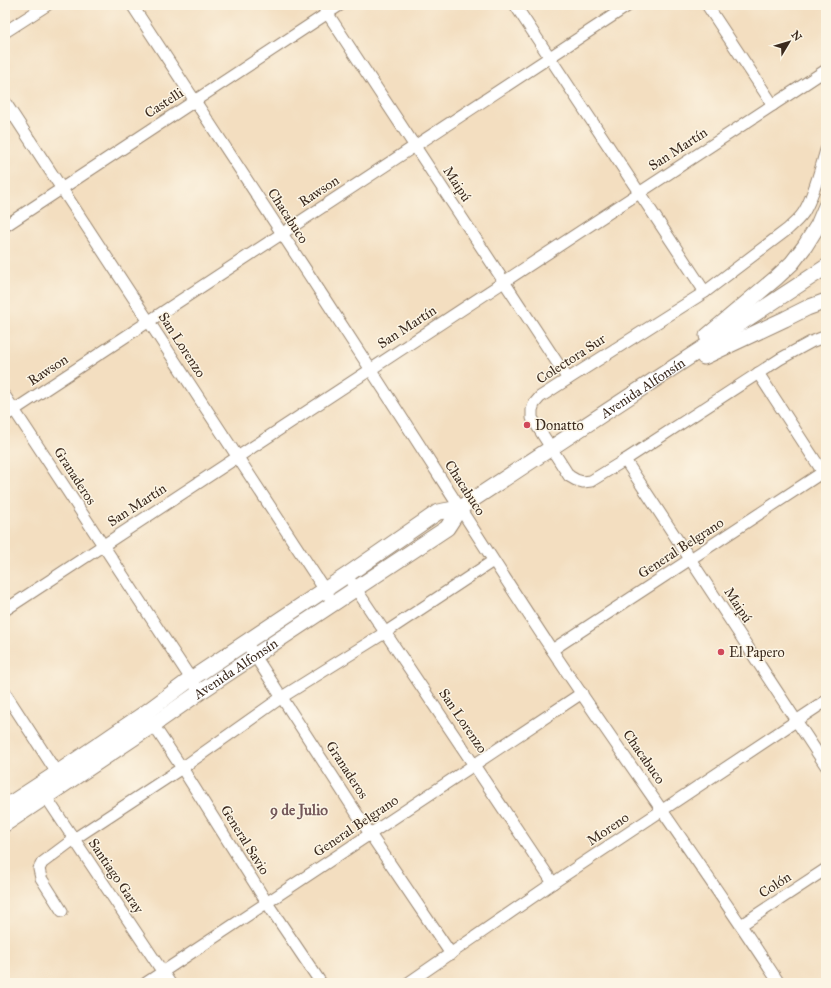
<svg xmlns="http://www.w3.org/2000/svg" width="831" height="988" font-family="'IM FELL Great Primer',serif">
	<rect width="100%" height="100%" fill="#fcf5e5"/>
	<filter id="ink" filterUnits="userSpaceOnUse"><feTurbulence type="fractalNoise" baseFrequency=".025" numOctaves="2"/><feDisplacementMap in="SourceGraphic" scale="8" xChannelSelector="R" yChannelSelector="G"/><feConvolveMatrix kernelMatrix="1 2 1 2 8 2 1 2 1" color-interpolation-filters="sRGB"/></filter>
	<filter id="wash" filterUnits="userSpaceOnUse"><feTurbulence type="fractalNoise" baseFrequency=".012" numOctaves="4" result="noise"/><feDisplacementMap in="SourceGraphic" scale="16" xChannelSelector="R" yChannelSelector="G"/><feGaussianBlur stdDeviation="0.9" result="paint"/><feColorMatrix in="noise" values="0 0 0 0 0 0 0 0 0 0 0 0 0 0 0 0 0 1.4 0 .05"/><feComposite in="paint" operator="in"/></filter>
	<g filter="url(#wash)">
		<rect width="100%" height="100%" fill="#f3dec0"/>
	</g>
	<g filter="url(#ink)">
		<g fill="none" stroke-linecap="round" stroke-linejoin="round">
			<defs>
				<g id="minor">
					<path d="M 132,5 C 212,127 292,248 371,370 C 431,462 489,555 550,647 C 625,760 705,869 779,983"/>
					<polyline points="322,5 568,379"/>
					<polyline points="515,5 705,292"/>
					<polyline points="707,5 773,105"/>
					<polyline points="5,32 47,5"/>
					<polyline points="5,102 334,604"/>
					<path d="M 826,150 C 820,170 815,192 805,210 C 801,218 794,223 788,229 L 705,292 L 568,379 L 540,397 L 534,404 L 532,410 L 532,418 L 569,476 L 576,480 L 583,482 L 591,481 L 625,460 L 780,359 L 811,342 L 826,336"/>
					<polyline points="5,226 340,5"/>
					<polyline points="758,373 826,477"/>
					<polyline points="5,396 191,679 200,692"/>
					<polyline points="5,416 629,5"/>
					<polyline points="625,460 826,766"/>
					<polyline points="352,583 553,883"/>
					<polyline points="5,610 826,70"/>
					<polyline points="246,642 370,834 451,954"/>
					<polyline points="552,650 826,470"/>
					<polyline points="5,693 57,773"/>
					<polyline points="150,720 182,768 267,903 321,983"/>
					<polyline points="42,791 170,983"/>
					<polyline points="62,911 41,878 39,869 42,863 74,839 182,768 282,697 386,632 493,561"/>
					<polyline points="741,925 826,869"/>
					<polyline points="146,983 582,693"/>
					<polyline points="408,983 553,883 826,701"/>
				</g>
				<g id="major">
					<polyline points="707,336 776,278 792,263 805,246 818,225 826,206"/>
					<polyline points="704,357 785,319 807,308 826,301"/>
					<path id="s1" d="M 5,807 L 57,773 L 145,713 L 191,679 L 347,575 L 438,512 L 460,508 L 826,267"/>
					<path id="s2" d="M 5,824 L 153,725 L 200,692 L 447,528 L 460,508"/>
				</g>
			</defs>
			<use href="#minor" stroke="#97846f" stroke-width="13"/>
			<use href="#major" stroke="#97846f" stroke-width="17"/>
			<use href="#minor" stroke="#fff" stroke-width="11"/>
			<use href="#major" stroke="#fff" stroke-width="15"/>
		</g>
	</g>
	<g fill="#d1495b" stroke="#fcf5e5" stroke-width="1.5">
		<circle cx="527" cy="425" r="4"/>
		<circle cx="721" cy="652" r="4"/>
	</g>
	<g text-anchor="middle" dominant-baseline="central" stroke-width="3" stroke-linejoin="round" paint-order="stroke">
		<g font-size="14" fill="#3b2a1e" stroke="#fcf5e5">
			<text transform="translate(164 103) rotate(-33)">Castelli</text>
			<text transform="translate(678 149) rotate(-33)">San Martín</text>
			<text transform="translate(457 184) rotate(57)">Maipú</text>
			<text transform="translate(319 191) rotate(-33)">Rawson</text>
			<text transform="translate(288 216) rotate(57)">Chacabuco</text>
			<text transform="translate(407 327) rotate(-33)">San Martín</text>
			<text transform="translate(182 345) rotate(57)">San Lorenzo</text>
			<text transform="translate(571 359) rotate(-33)">Colectora Sur</text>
			<text transform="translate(48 370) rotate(-33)">Rawson</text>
			<text stroke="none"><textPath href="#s1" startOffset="765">Avenida Alfonsín</textPath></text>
			<text transform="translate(75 476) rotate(57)">Granaderos</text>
			<text transform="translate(465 488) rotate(57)">Chacabuco</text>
			<text transform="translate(137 505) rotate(-33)">San Martín</text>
			<text transform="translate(681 548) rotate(-33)">General Belgrano</text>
			<text transform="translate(738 605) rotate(57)">Maipú</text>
			<text stroke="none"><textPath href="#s2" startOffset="278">Avenida Alfonsín</textPath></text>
			<text transform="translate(463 721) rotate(56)">San Lorenzo</text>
			<text transform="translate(644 757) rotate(55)">Chacabuco</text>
			<text transform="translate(347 770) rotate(57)">Granaderos</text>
			<text transform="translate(356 826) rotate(-34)">General Belgrano</text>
			<text transform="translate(608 829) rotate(-34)">Moreno</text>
			<text transform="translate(245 840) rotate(58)">General Savio</text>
			<text transform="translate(116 876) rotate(56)">Santiago Garay</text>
			<text transform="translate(775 885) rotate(-33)">Colón</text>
		</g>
		<g font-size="14" fill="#3b2a1e" stroke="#fcf5e5" text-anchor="start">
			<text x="535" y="425">Donatto</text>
			<text x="729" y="652">El Papero</text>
		</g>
		<g font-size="15" font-weight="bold" fill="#74585a" stroke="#fcf5e5">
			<text x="299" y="810">9 de Julio</text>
		</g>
	</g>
	<rect width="831" height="988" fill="none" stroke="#fcf5e5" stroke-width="20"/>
	<g transform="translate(789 42) rotate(52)" stroke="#fcf5e5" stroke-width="3" paint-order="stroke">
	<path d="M0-3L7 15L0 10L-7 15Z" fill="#3b2a1e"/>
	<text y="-6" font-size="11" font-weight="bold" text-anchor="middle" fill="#3b2a1e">N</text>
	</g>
</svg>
